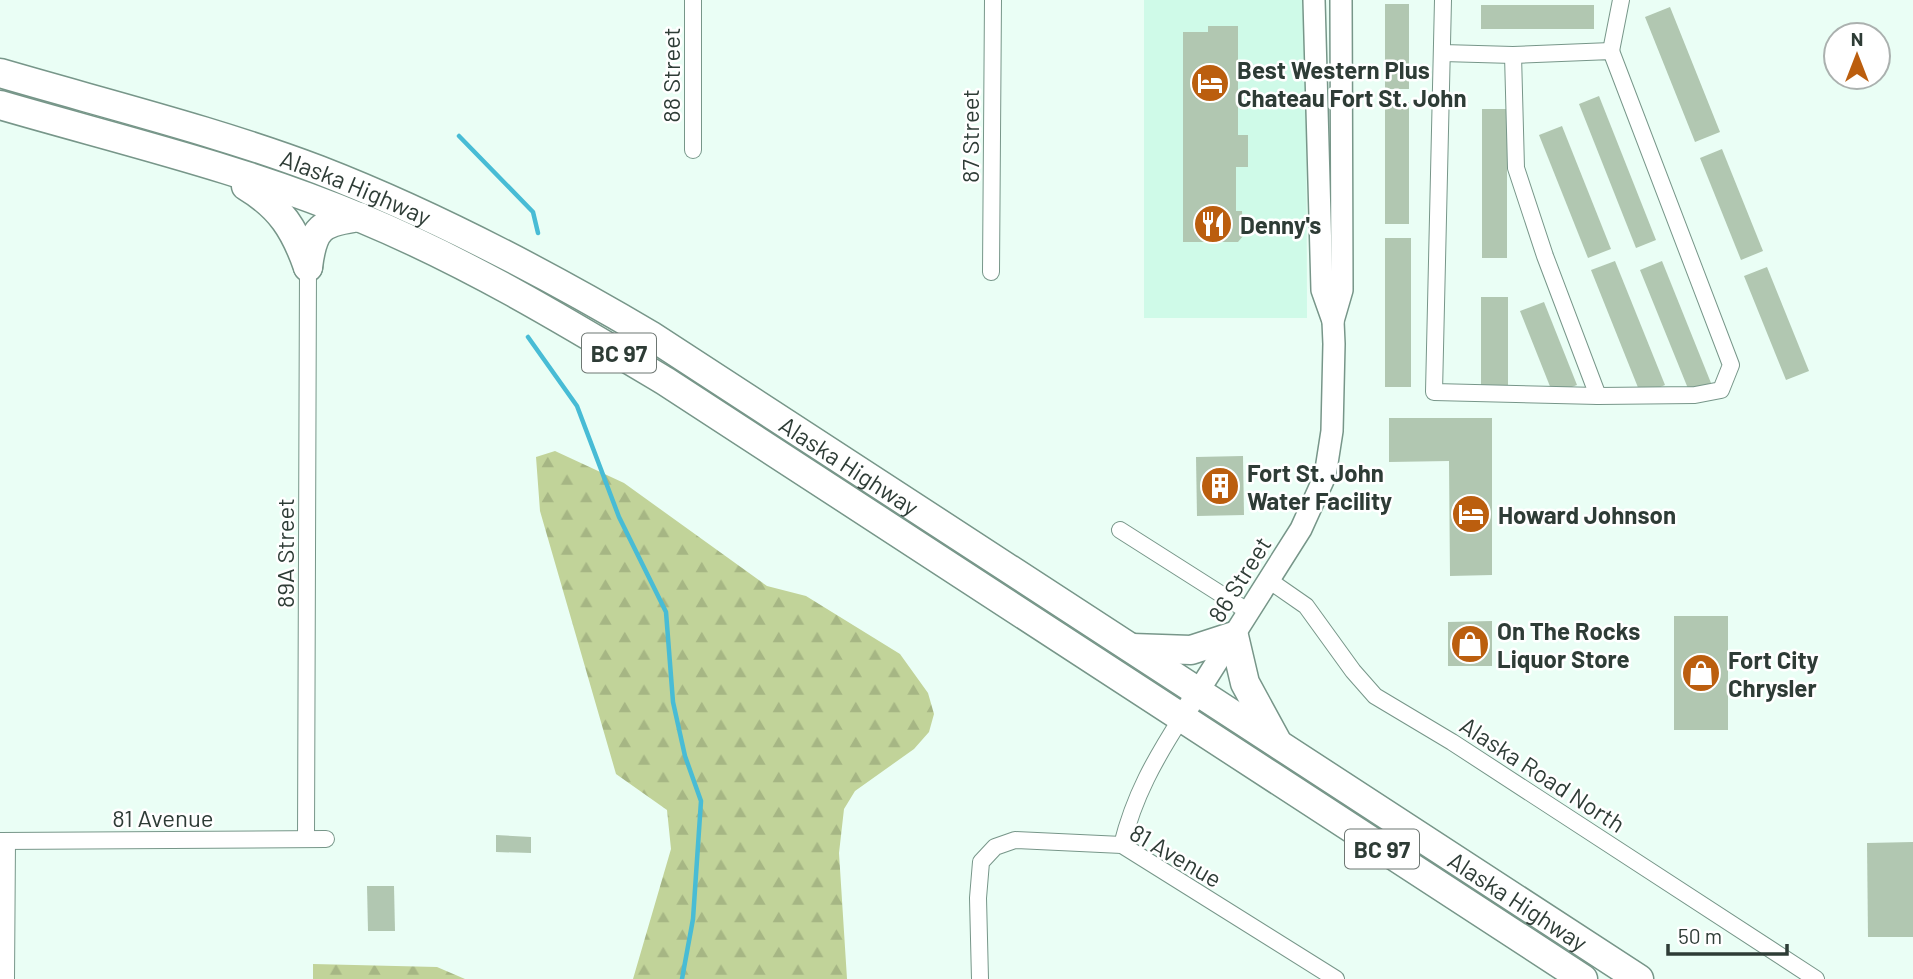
<svg xmlns="http://www.w3.org/2000/svg" width="1913" height="979" font-family="Barlow,sans-serif">
	<defs>
		<pattern id="forest-firs" width="22" height="20" patternUnits="userSpaceOnUse" patternTransform="scale(1.75)"><rect width="22" height="20" fill="#c1d399"/><path d="M5 1l3.5 6h-7zM16 11l3.5 6h-7z" fill="#a6b684"/></pattern>
	</defs>
	<rect width="100%" height="100%" fill="#eafef5"/>
	<polygon fill="#cffae8" points="1144,0 1306,0 1307,318 1144,318"/>
	<g fill="url(#forest-firs)">
		<polygon points="555,451 624,483 767,586 806,596 900,654 928,693 934,714 929,732 914,749 855,791 844,809 839,853 847,979 633,979 671,849 667,810 616,774 540,511 536,457"/>
		<polygon points="313,964 437,967 465,979 313,979"/>
	</g>
	<g fill="none" stroke-linecap="round" stroke-linejoin="round">
		<g stroke="#48bcd5" stroke-width="4.5">
			<polyline points="459,136 533,212 538,233"/>
			<polyline points="528,337 577,406 619,517 666,612 673,702 685,756 701,801 693,919 682,979"/>
		</g>
	</g>
	<g fill="#b1c7b1">
		<rect x="1385" y="4" width="24" height="85"/>
		<rect x="1481" y="5" width="113" height="24"/>
		<polygon points="1670,7 1720,132 1695,142 1645,17"/>
		<polygon points="1208,26 1238,26 1238,135 1248,135 1248,167 1236,167 1236,211 1242,211 1243,236 1238,242 1183,242 1183,32 1208,32"/>
		<polygon points="1599,96 1656,240 1636,248 1579,104"/>
		<rect x="1385" y="102" width="24" height="122"/>
		<rect x="1482" y="109" width="25" height="149"/>
		<polygon points="1562,126 1611,249 1588,258 1539,135"/>
		<polygon points="1722,149 1763,251 1741,260 1700,158"/>
		<rect x="1385" y="238" width="26" height="149"/>
		<polygon points="1615,261 1665,385 1641,395 1591,270"/>
		<polygon points="1662,261 1711,383 1689,391 1640,270"/>
		<polygon points="1767,267 1809,371 1786,380 1744,276"/>
		<rect x="1481" y="297" width="27" height="92"/>
		<polygon points="1544,302 1577,385 1553,394 1520,311"/>
		<polygon points="1389,418 1492,418 1492,575 1450,576 1449,461 1389,462"/>
		<polygon points="1243,456 1244,515 1197,516 1196,457"/>
		<rect x="1674" y="616" width="54" height="114"/>
		<polygon points="1492,621 1492,666 1448,666 1448,622"/>
		<polygon points="496,835 531,837 531,853 496,852"/>
		<polygon points="1913,842 1913,937 1868,937 1867,843"/>
		<polygon points="367,886 394,886 395,931 368,931"/>
	</g>
	<g fill="none" stroke-linecap="round" stroke-linejoin="round">
		<defs>
			<g id="street">
				<polyline points="693,0 693,150"/>
				<polyline points="1443,0 1434,392 1598,396 1695,395 1721,390 1731,365 1611,51 1513,55 1443,53"/>
				<polyline points="1611,51 1621,0"/>
				<polyline points="1513,55 1516,168 1545,256 1598,396"/>
				<polyline points="991,272 993,0"/>
				<polyline points="1120,530 1249,612"/>
				<polyline points="1270,581 1306,606 1353,671 1375,696 1452,742 1816,979"/>
				<polyline points="306,839 308,267"/>
				<polyline points="0,841 326,839"/>
				<path d="M 1122,845 C 1134,796 1155,759 1182,717"/>
				<polyline points="6,979 7,841"/>
				<polyline points="980,979 978,898 981,862 995,847 1015,840 1122,845 1336,979"/>
			</g>
			<g id="secondary">
				<polyline points="1333,321 1342,290 1341,0"/>
				<polyline points="1182,717 1301,529 1325,476 1332,431 1334,344 1333,321 1322,290 1314,0"/>
			</g>
			<g id="highway">
				<path id="s1" d="M 0,73 C 106,104 216,131 319,170 C 435,215 543,272 650,335 L 1639,979"/>
				<path d="M 0,105 C 120,140 245,169 361,218 C 469,263 565,321 665,381 L 1583,979"/>
				<path d="M 246,186 C 281,207 295,230 308,267"/>
				<path d="M 308,267 C 313,227 321,222 360,217"/>
				<polyline points="1132,648 1191,650 1234,636 1245,683 1276,740"/>
			</g>
		</defs>
		<use href="#street" stroke="#779689" stroke-width="18"/>
		<use href="#secondary" stroke="#779689" stroke-width="24"/>
		<use href="#highway" stroke="#779689" stroke-width="31"/>
		<use href="#street" stroke="#fff" stroke-width="16"/>
		<use href="#secondary" stroke="#fff" stroke-width="21"/>
		<use href="#highway" stroke="#fff" stroke-width="28"/>
	</g>
	<defs>
		<symbol id="hotel-disc" viewBox="-11 -11 22 22"><circle r="9.5" fill="#bb5e0e" stroke="#fff"/><path d="M-6-4.5h1.5V1H6V5H4.5V3h-9V5H-6ZM-4 0a1.8 1.8 0 1 1 3.6 0ZM.5 0V-2.5h3Q6-2.5 6 0Z" fill="#fff"/></symbol>
		<symbol id="restaurant-disc" viewBox="-11 -11 22 22"><circle r="9.5" fill="#bb5e0e" stroke="#fff"/><path d="M-5-6h1v4h1v-4h1v4h1v-4h1v5L-1.5 .5V6h-2V.5L-5-1ZM5-6V6H3V1.5H1.5Q1.5-4 5-6Z" fill="#fff"/></symbol>
		<symbol id="building-disc" viewBox="-11 -11 22 22"><circle r="9.5" fill="#bb5e0e" stroke="#fff"/><path d="M-4-6H4V6H1V3H-1V6H-4ZM-2.5-4.3h1.7v1.8h-1.7ZM.8-4.3h1.7v1.8H.8ZM-2.5-1h1.7V.8h-1.7ZM.8-1h1.7V.8H.8Z" fill="#fff"/></symbol>
		<symbol id="shop-disc" viewBox="-11 -11 22 22"><circle r="9.5" fill="#bb5e0e" stroke="#fff"/><path d="M-5-2.5h2.3a2.7 3.5 0 0 1 5.4 0H5L5.5 6h-11ZM-1.5-2.5h3a1.5 2.3 0 0 0-3 0Z" fill="#fff"/></symbol>
	</defs>
	<g fill-rule="evenodd">
		<use href="#hotel-disc" x="1188" y="61" width="44" height="44"/>
		<use href="#restaurant-disc" x="1191" y="202" width="44" height="44"/>
		<use href="#building-disc" x="1198" y="464" width="44" height="44"/>
		<use href="#hotel-disc" x="1449" y="492" width="44" height="44"/>
		<use href="#shop-disc" x="1448" y="622" width="44" height="44"/>
		<use href="#shop-disc" x="1679" y="651" width="44" height="44"/>
	</g>
	<g text-anchor="middle" dominant-baseline="central" stroke-width="5" stroke-linejoin="round" paint-order="stroke">
		<g fill="#fff" stroke="#6d7672" stroke-width="2">
			<rect x="582" y="333.5" width="74" height="39" rx="5"/>
			<rect x="1345" y="829.5" width="74" height="39" rx="5"/>
		</g>
		<g font-size="23" font-weight="bold" fill="#2e3c36">
			<text x="619" y="353">BC 97</text>
			<text x="1382" y="849">BC 97</text>
		</g>
		<g font-size="24" font-weight="bold" fill="#2e3c36" stroke="#fff" text-anchor="start">
			<text x="1237" y="69">Best Western Plus<tspan x="1237" dy="28">Chateau Fort St. John</tspan></text>
			<text x="1240" y="224">Denny's</text>
			<text x="1247" y="472">Fort St. John<tspan x="1247" dy="28">Water Facility</tspan></text>
			<text x="1498" y="514">Howard Johnson</text>
			<text x="1497" y="630">On The Rocks<tspan x="1497" dy="28">Liquor Store</tspan></text>
			<text x="1728" y="659">Fort City<tspan x="1728" dy="28">Chrysler</tspan></text>
		</g>
		<g font-size="24" fill="#2e3c36" stroke="#fff">
			<text transform="translate(670 75) rotate(-90)">88 Street</text>
			<text transform="translate(969 136) rotate(-90)">87 Street</text>
			<text stroke="none"><textPath href="#s1" startOffset="374">Alaska Highway</textPath></text>
			<text stroke="none"><textPath href="#s1" startOffset="942">Alaska Highway</textPath></text>
			<text transform="translate(284 553) rotate(-90)">89A Street</text>
			<text transform="translate(1239 579) rotate(-58)">86 Street</text>
			<text transform="translate(1543 774) rotate(33)">Alaska Road North</text>
			<text x="163" y="817">81 Avenue</text>
			<text transform="translate(1176 855) rotate(30)">81 Avenue</text>
			<text stroke="none"><textPath href="#s1" startOffset="1740">Alaska Highway</textPath></text>
		</g>
	</g>
	<g transform="translate(1857 56)"><circle r="33" fill="#ffffff" stroke="#abb1af" stroke-width="2"/>
	<path d="M0-5L12 26L0 18L-12 26Z" fill="#bb5e0e"/>
	<text y="-10" font-size="19" font-weight="bold" text-anchor="middle" fill="#2e3c36">N</text>
	</g>
	<path d="M1668 944v10h119v-10" fill="none" stroke="#2e3c36" stroke-width="3.5"/>
	<text x="1678" y="944" font-size="21" fill="#2e3c36" stroke="#ffffff" stroke-width="5" paint-order="stroke">50 m</text>
</svg>
